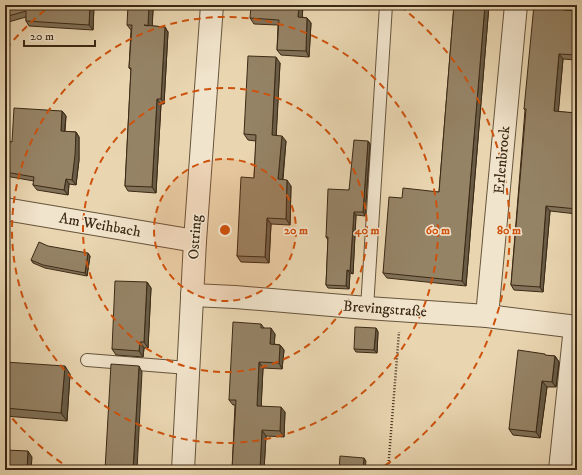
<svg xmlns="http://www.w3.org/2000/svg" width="582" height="475" font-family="'IM FELL DW Pica',serif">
	<rect width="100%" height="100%" fill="#e9d6b1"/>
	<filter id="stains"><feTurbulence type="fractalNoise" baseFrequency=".005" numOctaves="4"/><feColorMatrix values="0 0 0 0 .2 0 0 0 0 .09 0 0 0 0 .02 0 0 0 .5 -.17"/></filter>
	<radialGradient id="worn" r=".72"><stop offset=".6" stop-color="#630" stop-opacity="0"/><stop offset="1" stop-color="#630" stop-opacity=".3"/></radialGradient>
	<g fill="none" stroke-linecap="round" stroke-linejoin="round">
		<defs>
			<g id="lane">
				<polyline points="367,308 386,5"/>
				<polyline points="87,360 188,368"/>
			</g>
			<g id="street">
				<polyline points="5,209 195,241"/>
				<polyline points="192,295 235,297 367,308 487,316 577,327"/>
				<polyline points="487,316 516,5"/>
				<polyline points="183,470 195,241 212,5"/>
				<polyline points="560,470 575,327"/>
			</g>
		</defs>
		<use href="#lane" stroke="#66543c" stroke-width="14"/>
		<use href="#street" stroke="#66543c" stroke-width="24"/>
		<polyline stroke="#3b2915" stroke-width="2.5" stroke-dasharray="1 2" stroke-linecap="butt" points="388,470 399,332"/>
		<use href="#lane" stroke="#f1e4cc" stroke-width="12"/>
		<use href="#street" stroke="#f1e4cc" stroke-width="22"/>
	</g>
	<g fill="#807158" stroke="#3b2915">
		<polygon points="5,5 94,5 93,30 29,26 26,21 26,17 5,23"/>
		<polygon points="149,5 153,10 152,26 165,27 168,32 164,104 161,104 156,193 128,191 125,186 131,70 129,68 131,30 127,25"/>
		<polygon points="303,5 302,17 307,18 311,23 309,57 281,55 277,50 278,25 254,24 250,18"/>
		<polygon points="454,5 489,5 466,286 387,278 383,273 402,198 439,192"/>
		<polygon points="567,10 577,11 577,60 563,59 558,112 577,113 577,214 550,211 543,292 514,290 511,285 525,110 524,109"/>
		<polygon points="280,63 276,135 286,141 283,180 291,186 290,225 271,224 269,263 241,262 237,256 254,178 256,141 248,140 244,134"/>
		<polygon points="62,111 66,116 65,132 76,132 79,137 79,160 76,185 69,184 68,195 37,190 33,185 34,181 5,176 5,141 12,142"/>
		<polygon points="368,141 370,144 365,216 356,215 353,274 350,273 349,289 328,288 326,285 328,240 326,237 349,190"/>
		<polygon points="90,256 87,276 45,268 33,263 31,260"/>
		<polygon points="147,282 151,288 148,348 144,348 143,357 116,355 112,349"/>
		<polygon points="261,324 264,328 275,334 274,344 280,345 284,350 282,369 263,368 261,406 285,412 284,437 266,436 264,470 232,470 235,405 233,405 229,400"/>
		<polygon points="376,328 378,332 377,353 356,352 354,349"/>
		<polygon points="547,356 555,356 559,362 556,387 547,387 540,438 513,435 509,429"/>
		<polygon points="5,362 70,374 67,421 5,416"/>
	</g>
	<g fill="#685c47" stroke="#3b2915">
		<polygon points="90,5 94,5 93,30 89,25"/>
		<polygon points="149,5 153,10 152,31 148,26"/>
		<polygon points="299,5 303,5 302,22 298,17"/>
		<polygon points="485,5 489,5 466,286 462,281"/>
		<polygon points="563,5 567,5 567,15 563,10"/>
		<polygon points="307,18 311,23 309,57 306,51"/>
		<polygon points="165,27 168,32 164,104 161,99"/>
		<polygon points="559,54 563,59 558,117 554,111"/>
		<polygon points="276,57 280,63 276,141 272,135"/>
		<polygon points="157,99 161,104 156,193 152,187"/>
		<polygon points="62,111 66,116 64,136 61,131"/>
		<polygon points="76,132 79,137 79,160 76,185 72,180"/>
		<polygon points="282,136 286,141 282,185 278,179"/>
		<polygon points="368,141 370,144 365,216 363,212"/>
		<polygon points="66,179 69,184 68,195 64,190"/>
		<polygon points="287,180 291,186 290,225 286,219"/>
		<polygon points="546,206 550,211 543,292 540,287"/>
		<polygon points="354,212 356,215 353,274 350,271"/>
		<polygon points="267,218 271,224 269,263 265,257"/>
		<polygon points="88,253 90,256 87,276 85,273"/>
		<polygon points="347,270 350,273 349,289 346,286"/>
		<polygon points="147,282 151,288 148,348 144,342"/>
		<polygon points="271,328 275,334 274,349 270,344"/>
		<polygon points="376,328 378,332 377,353 374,350"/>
		<polygon points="140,342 144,348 143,357 139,351"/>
		<polygon points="280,345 284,350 282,369 279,363"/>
		<polygon points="555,356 559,362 556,387 552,382"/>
		<polygon points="259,362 263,368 261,411 257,406"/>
		<polygon points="65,366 70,374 67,421 61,413"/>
		<polygon points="139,366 142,372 137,470 133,470"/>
		<polygon points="542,381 547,387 540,438 536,432"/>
		<polygon points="281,407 285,412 284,437 280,431"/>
		<polygon points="262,430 266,436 264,470 260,470"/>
		<polygon points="28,451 32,457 31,470 27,470 27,469"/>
		<polygon points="364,458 366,461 365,470 363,470"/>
	</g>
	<g fill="#958366" stroke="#3b2915">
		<polygon points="5,5 90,5 89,25 26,21 26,11 5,17"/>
		<polygon points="128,5 149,5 148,26 144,25 165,27 161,99 157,99 152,187 125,186 131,68 129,68 132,25 127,25"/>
		<polygon points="251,5 299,5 298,17 307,18 306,51 277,50 279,20 250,18"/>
		<polygon points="454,5 485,5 462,281 383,273 389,197 402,198 403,188 439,192"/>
		<polygon points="534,5 563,5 563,10 577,11 577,55 559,54 554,111 577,113 577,209 546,206 540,287 511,285 526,109 524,109"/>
		<polygon points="248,56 276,57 272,135 282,136 278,179 287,180 286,219 267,218 265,257 237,256 241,177 254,178 255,156 256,135 244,134"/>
		<polygon points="14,108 62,111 61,131 76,132 75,155 72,180 66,179 64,190 33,185 34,177 5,172 5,141 12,142"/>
		<polygon points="354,140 368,141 363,212 354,212 350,271 347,270 346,286 326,285 328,237 326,237 328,189 349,190"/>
		<polygon points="39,242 48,246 88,253 85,273 43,265 31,260"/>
		<polygon points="115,281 147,282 144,342 140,342 139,351 112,349"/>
		<polygon points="233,322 261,324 261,328 271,328 270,344 280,345 279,363 259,362 257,406 281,407 280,431 262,430 260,470 232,470 236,400 229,400"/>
		<polygon points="355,327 376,328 374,350 354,349"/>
		<polygon points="518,350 545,354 545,355 555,356 552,382 542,381 536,432 509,429"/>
		<polygon points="5,362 65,366 61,413 5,408"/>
		<polygon points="111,364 139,366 133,470 105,470"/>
		<polygon points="5,450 28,451 27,469 18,470 5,470"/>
		<polygon points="340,456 364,458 363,470 339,470"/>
	</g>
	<circle cx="225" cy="230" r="71" fill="#ce520d" fill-opacity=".12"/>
	<g fill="none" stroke="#ce520d" stroke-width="2" stroke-dasharray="7 5">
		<circle cx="225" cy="230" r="71"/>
		<circle cx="225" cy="230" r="142"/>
		<circle cx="225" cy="230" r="213"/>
		<path d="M72 470A284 284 0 0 1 6 411M6 49A284 284 0 0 1 50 6M400 6A284 284 0 0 1 378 470"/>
	</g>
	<g text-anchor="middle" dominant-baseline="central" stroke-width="3" stroke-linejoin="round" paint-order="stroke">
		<g font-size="15" fill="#3b2915" stroke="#f1e4cc">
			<text transform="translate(502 160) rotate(-85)">Erlenbrock</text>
			<text transform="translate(100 225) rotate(10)">Am Weihbach</text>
			<text transform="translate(195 237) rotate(-86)">Ostring</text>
			<text transform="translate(385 309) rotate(4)">Brevingstraße</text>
		</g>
	</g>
	<circle cx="225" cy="230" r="6" fill="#ce520d" stroke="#f1e4cc" stroke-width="2"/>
	<g font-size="12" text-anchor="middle" font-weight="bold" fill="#ce520d" stroke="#f1e4cc" stroke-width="3" stroke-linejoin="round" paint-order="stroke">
		<text x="296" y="234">20 m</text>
		<text x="367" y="234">40 m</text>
		<text x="438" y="234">60 m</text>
		<text x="509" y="234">80 m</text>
	</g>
	<rect width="582" height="475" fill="none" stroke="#e9d6b1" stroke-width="20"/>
	<rect x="6" y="6" width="570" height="463" fill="none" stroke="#3b2915" stroke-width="2"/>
	<rect x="10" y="10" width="562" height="455" fill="none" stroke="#3b2915"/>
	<path d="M24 40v6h71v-6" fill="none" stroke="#3b2915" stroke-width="2"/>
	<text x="30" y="40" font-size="12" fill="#3b2915" stroke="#f1e4cc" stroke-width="3" paint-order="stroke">20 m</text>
	<rect width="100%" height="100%" filter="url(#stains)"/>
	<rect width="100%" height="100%" fill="url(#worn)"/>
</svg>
